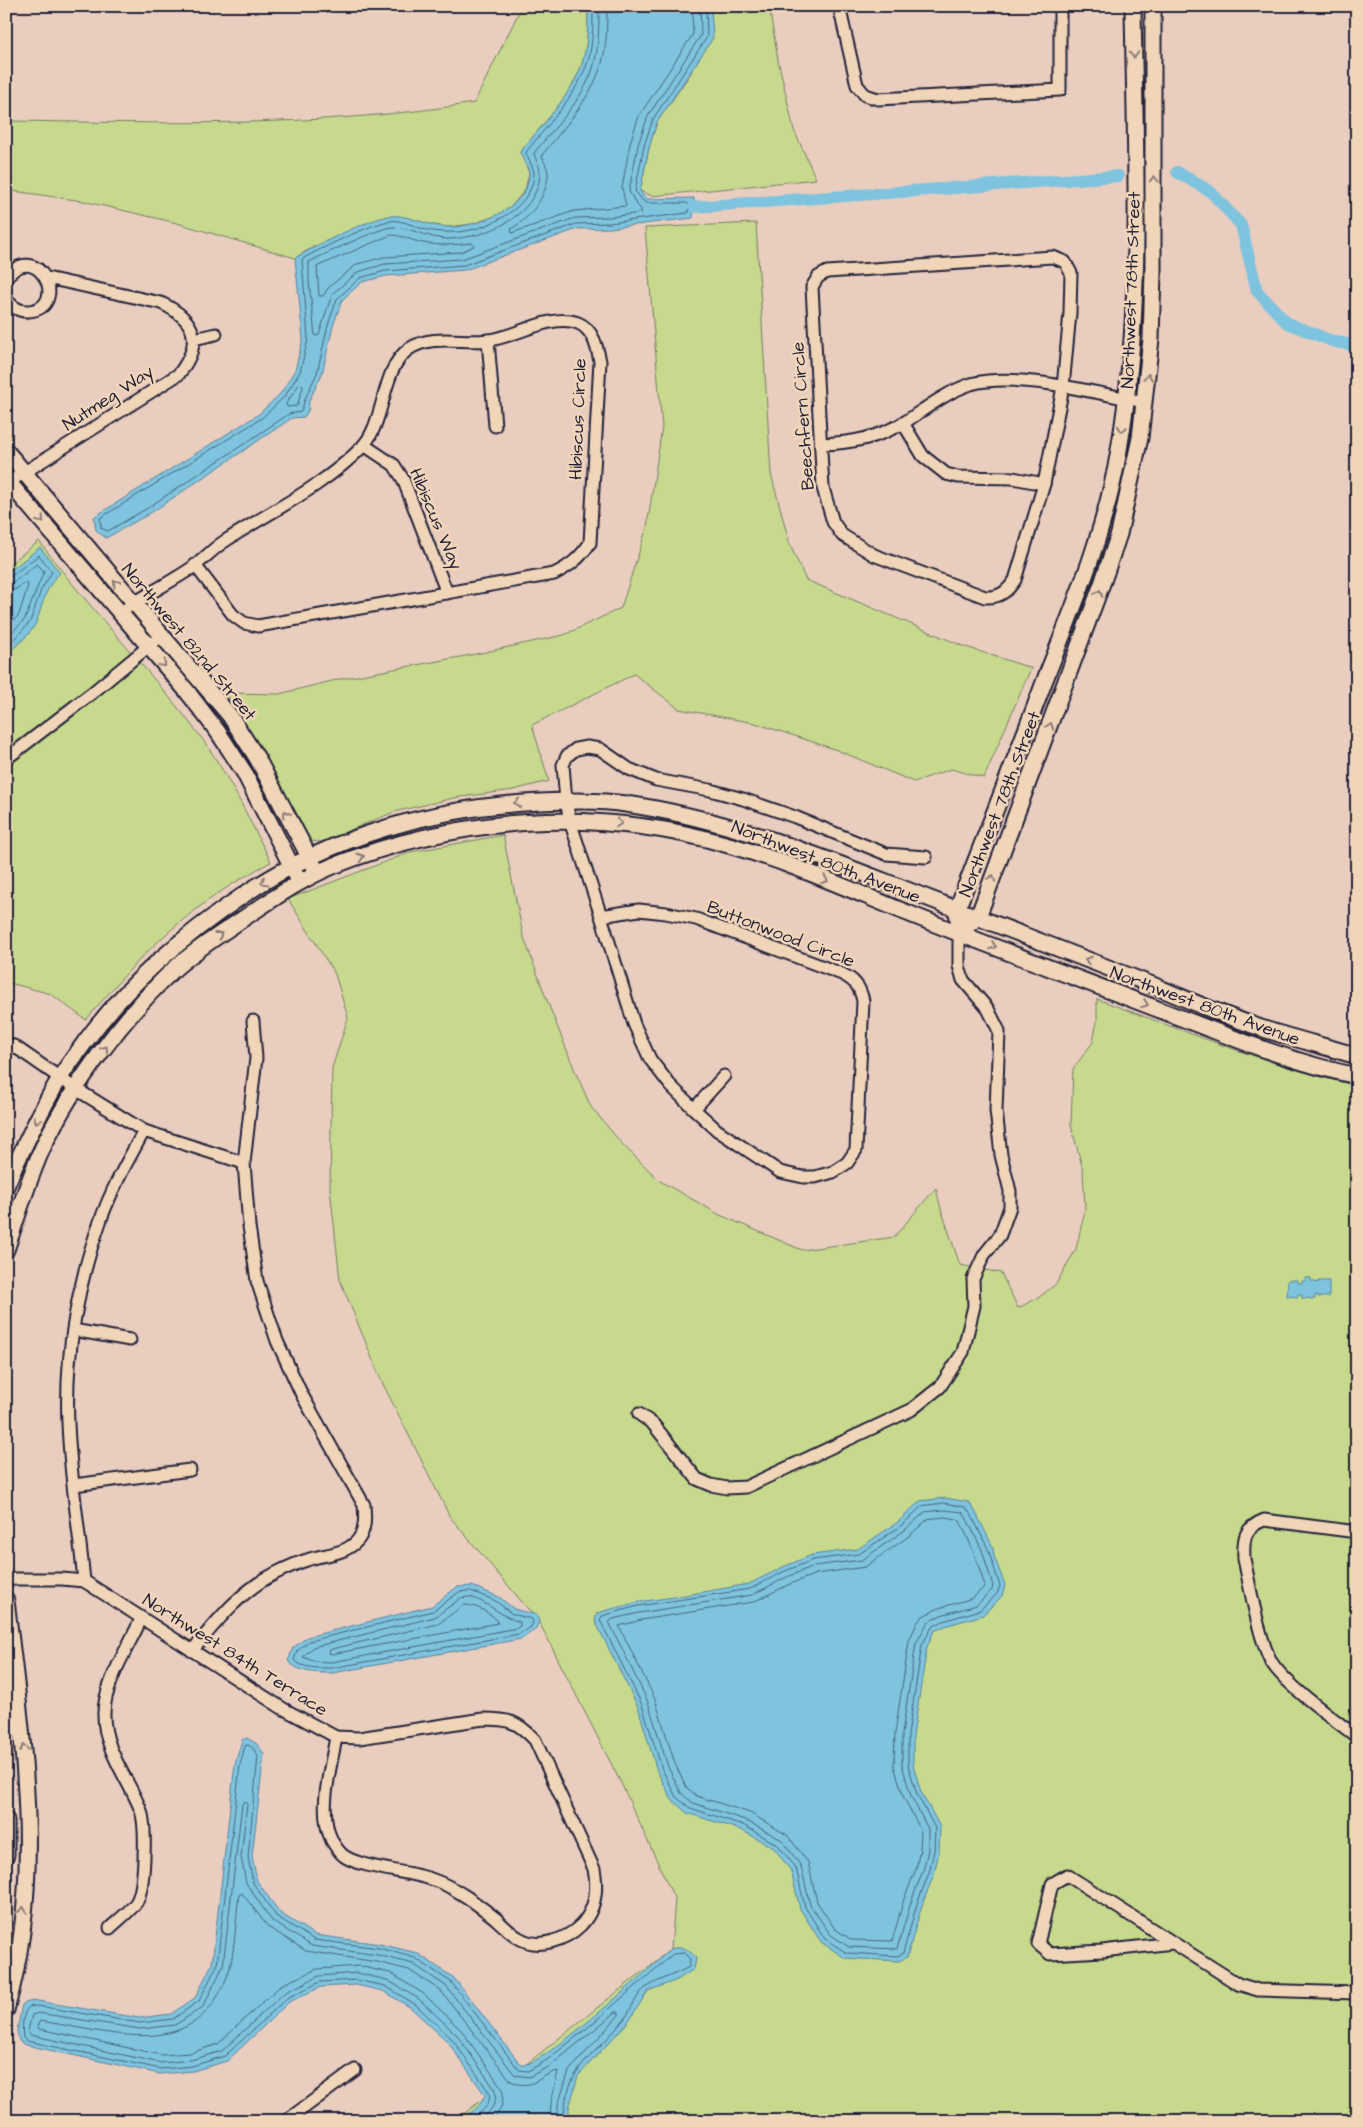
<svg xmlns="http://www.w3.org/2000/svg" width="1363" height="2127" font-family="'Architects Daughter',sans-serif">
	<rect width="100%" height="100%" fill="#e9cdbf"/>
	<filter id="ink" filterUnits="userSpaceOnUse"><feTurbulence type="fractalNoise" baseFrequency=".02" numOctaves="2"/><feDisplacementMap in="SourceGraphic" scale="10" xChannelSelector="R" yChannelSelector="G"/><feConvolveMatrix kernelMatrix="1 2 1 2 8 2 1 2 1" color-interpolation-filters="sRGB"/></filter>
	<g filter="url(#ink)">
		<g fill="#c7d98d" stroke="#747e64">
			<path d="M 522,6 L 588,6 C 588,25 588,45 582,64 C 573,93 539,129 520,152 L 529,173 L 525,190 L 510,208 L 496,216 L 472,224 L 448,227 L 426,224 L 408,218 L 365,224 L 313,247 L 295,258 L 177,223 L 83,201 L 6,190 L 6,121 C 162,123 320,128 474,103 Z"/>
			<polygon points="710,6 769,6 778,60 794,130 816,179 652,196 640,191 649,148 657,122 691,73"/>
			<polygon points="756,223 771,474 790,545 806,580 963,646 1031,668 984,778 951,769 914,782 837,750 755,723 679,709 634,674 532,725 549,781 513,790 454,798 394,812 321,842 309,841 226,693 279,694 340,679 476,654 564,635 621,608 647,527 662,427 645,228"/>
			<path d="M 39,541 C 90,611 152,671 203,740 C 230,778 250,821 271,862 C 192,903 142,952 86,1020 L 51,994 L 6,982 L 6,567 Z"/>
			<path d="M 503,835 L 523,935 L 548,1003 L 575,1071 L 591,1107 L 623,1145 L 660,1181 L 720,1215 L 802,1250 L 894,1237 L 936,1188 L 941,1209 L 960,1265 L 1001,1273 L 1018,1308 L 1038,1298 L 1056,1284 L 1076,1249 L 1085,1210 L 1083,1170 L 1071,1125 L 1073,1069 L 1093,1042 L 1097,1021 L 1097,999 C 1182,1030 1268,1065 1357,1086 L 1357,2121 L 455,2121 L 671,1949 L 675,1900 L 621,1783 L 539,1622 L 450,1517 L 381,1380 L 340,1280 L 330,1188 L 332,1068 L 348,1018 L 335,974 L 288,899 L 411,852 Z"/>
		</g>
		<g fill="#7ec4df" stroke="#59839d">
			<path d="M 588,6 L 711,7 L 713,38 L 657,122 L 649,148 L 640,191 L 646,199 L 694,198 L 693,218 L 610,228 L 577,229 L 465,270 L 386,276 L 362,282 L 342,300 L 333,326 L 322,374 L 309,401 L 308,411 L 304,417 L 292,418 L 149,514 L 106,538 L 96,530 L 94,517 L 259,414 L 281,393 L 295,370 L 303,339 L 295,258 C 318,245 363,221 389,216 C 405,213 429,227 448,227 C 475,228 531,208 529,173 C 529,167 522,158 520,152 C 539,129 573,93 582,64 C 588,45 588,25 588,6 Z"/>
			<path d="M 40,547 L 60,573 C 45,586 43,605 36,623 C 31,634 15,647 6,655 L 6,574 Z"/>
			<polygon points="1305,1278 1311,1278 1311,1281 1318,1283 1318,1281 1329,1281 1329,1297 1318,1297 1318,1295 1315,1295 1315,1299 1302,1298 1301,1294 1298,1294 1298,1297 1287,1296 1288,1280 1298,1280 1298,1283 1302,1283 1302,1281 1305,1281"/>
			<polygon points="945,1498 969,1502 975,1511 993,1547 994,1556 1005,1585 1002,1596 983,1615 945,1626 934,1631 927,1647 913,1736 913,1765 921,1792 940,1827 939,1851 934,1874 922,1905 907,1957 899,1961 845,1958 821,1942 800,1909 791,1871 774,1848 741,1830 687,1813 672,1800 657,1771 638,1707 595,1621 597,1613 638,1602 674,1597 749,1584 783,1567 812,1555 858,1549 898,1522 920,1501"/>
			<path d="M 472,1586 L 499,1597 L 514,1609 L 537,1615 L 539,1622 L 535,1630 L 521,1639 L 332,1673 C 316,1673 299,1673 288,1661 L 293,1648 L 307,1637 L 432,1606 L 457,1587 Z"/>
			<path d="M 247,1738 L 257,1744 L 264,1754 L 252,1856 L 257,1881 L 280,1913 L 315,1935 L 380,1944 L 417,1953 L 454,1978 L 521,2065 C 542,2068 649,1968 671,1949 C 683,1945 688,1949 696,1958 L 694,1969 L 677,1980 L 648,1991 L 628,2022 L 578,2076 L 569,2108 L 569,2121 L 456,2121 C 469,2114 480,2109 485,2095 L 448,2042 L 411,2008 L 383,1991 L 356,1985 L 321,1987 L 289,2002 L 227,2061 L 193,2071 L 160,2074 L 26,2045 L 19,2041 L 17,2031 L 22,2005 L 28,2002 L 38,2001 L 139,2018 L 171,2014 L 195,1998 L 212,1964 L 235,1764 L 242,1740 Z"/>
		</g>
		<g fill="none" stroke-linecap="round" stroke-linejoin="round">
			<g stroke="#47637d" stroke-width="1">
				<path d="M 593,6 C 593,26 593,49 586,67 C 573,99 547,126 526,152 C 527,159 534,167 534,174 C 533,211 478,235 446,232 C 439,232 430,231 423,229 C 413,226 401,219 390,221 C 370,224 320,249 302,259 L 308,339 L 300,372 L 285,396 L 262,418 L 100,518 L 101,528 L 108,531 L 146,509 L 289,414 L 301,412 L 305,399 L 317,373 L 328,325 L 337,299 L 360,278 L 385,271 L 464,265 L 576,224 L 610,223 L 688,213 L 689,205 L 687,203 L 645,203 L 635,191 L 644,146 L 653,119 L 707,37 L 706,6"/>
				<path d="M 599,6 C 599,26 599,48 593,68 C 583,100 554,128 534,153 C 535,160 541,167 540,175 C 536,217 486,238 448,239 C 429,239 411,227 393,227 C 380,227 323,255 309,262 L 309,282 L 315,336 L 319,335 L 332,294 L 358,272 L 385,264 L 462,259 L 575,218 L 610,217 L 641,213 L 641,209 L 636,204 L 629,191 L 638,145 L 648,116 L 701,35 L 700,6"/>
				<path d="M 607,6 C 607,27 607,52 599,72 C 587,103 563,129 542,155 C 543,161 548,167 548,174 C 547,197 530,218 511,229 L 512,233 L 574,211 L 626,206 L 622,188 L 630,143 L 639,116 L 693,34 L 692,6"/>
				<path d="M 391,235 C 403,235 412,241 423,243 C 440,246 455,245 472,243 L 474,246 L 461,252 L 384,257 L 357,264 L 329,287 L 323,296 L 319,296 L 317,267 Z"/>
				<polygon points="299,385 302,384 303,387 297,406 287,407 286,404"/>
				<polyline points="6,577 11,576 39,555 52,572 41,590 30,622 6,648"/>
				<polyline points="6,584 14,582 37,564 44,571 25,619 6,639"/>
				<polyline points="6,591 16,589 25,583 28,585 19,615 6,628"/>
				<polygon points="945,1503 965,1507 971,1514 988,1549 1000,1586 997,1594 980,1610 943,1621 932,1627 922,1645 908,1735 908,1765 917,1794 935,1828 934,1851 929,1873 917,1904 903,1953 897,1956 847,1953 825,1939 805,1907 796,1868 778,1845 743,1825 690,1808 676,1797 662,1769 642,1705 600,1620 602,1616 638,1606 750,1589 785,1571 813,1560 859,1554 901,1526 922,1506"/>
				<polygon points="945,1510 962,1512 966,1517 982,1550 993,1586 992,1590 977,1605 941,1615 928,1622 916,1643 902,1734 902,1765 911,1796 928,1829 928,1850 923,1871 911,1902 897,1949 849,1947 830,1934 810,1905 801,1866 782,1840 745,1820 693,1803 681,1793 668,1767 648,1702 609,1622 613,1619 639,1613 752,1595 787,1577 814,1566 862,1560 905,1530 925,1512"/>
				<polygon points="945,1517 957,1519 960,1521 974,1552 985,1586 973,1598 939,1608 923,1616 917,1623 909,1641 895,1733 894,1766 904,1798 921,1831 920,1849 916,1869 904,1899 892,1941 852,1940 835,1929 817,1902 808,1862 787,1835 750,1813 697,1796 687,1788 675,1764 655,1699 619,1626 641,1620 753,1602 790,1584 816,1574 865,1567 909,1536 928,1519"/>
				<path d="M 471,1591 L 496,1601 L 512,1614 L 532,1619 L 533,1622 L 531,1627 L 519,1634 L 332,1668 C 320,1668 302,1669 294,1660 L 297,1651 L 309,1641 L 433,1611 L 459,1592 Z"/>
				<path d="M 471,1597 C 489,1603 502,1617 520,1622 L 520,1626 L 517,1628 L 332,1662 L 313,1661 L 303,1657 L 313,1647 L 435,1617 L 461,1598 Z"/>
				<path d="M 464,1605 C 477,1605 488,1612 497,1620 L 498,1623 L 332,1654 L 329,1653 L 330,1650 L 336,1648 L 438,1624 Z"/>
				<path d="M 467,2121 C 479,2115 492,2106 489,2092 L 452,2039 L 415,2004 L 385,1986 L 356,1980 L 320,1982 L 287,1998 L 225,2056 L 192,2066 L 161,2069 L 27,2041 L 23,2038 C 22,2031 22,2015 27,2009 C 29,2005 35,2007 38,2006 L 140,2023 L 173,2019 L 199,2001 L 217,1965 L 240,1765 L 245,1746 L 248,1745 L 253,1748 L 258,1756 L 248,1857 L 253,1883 L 276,1916 L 314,1940 L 379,1948 L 415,1958 L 451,1982 L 519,2070 L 528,2071 L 547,2060 L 586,2029 L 673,1954 L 684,1953 L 690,1959 L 689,1967 C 675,1975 660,1979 647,1987 C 637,1992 632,2009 625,2018 C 597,2056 564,2065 564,2121"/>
				<path d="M 480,2121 C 490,2112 500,2101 494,2088 L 457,2035 L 419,1999 L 387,1980 L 357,1973 L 319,1976 L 284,1993 L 222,2051 L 191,2060 L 161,2063 L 30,2035 L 28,2031 L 32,2015 L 38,2013 L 140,2029 L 175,2025 L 203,2007 L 223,1966 L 242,1804 L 245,1801 L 247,1804 L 241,1857 L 246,1883 L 272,1921 L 312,1946 L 378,1955 L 413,1964 L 446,1986 L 515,2075 L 529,2077 L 550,2066 L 616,2012 L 619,2012 L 619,2015 L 569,2071 L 558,2105 L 558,2121"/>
				<path d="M 491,2121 C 501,2113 505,2100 502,2088 L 462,2031 L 424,1994 L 390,1973 L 359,1966 L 317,1969 L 281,1985 L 218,2044 L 190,2053 L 162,2055 L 39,2029 L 37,2026 L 40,2021 C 114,2032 198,2065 229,1971 C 235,1952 236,1915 239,1895 L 242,1893 L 268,1927 L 306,1951 L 377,1962 L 409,1970 L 441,1991 L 511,2081 C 533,2092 540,2074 558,2071 L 551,2103 L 550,2121"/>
			</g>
			<g stroke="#7ec4df" stroke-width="12">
				<polyline points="1177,172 1211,192 1241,225 1257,291 1287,323 1332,341 1357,346"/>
				<polyline points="694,207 1118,176"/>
			</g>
			<defs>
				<g id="minor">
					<polyline points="839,6 857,85 865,95 878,99 1060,90 1060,6"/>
					<path d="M 1053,257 L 1065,262 L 1071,273 L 1070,313 L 1063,387 L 1044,484 L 1015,580 C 1007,592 999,598 985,597 L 874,555 L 842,535 L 833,522 L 823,488 L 812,287 L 818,277 L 827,272 Z"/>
					<path d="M 6,278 C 36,237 72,307 29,311 C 19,312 12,307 6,299"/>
					<polyline points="194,339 216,334"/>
					<polyline points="488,340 495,426"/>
					<polyline points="903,423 923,456 946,474 958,477 1013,478 1044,484"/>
					<path d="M 821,444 C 852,443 878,438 905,422 C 926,408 947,392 971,384 C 1017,371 1097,394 1145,402"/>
					<polyline points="364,445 394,465 403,479 447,593"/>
					<path d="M 6,484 L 179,374 C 203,342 197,320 161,303 L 47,278"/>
					<path d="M 119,614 C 143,595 171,583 196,565 C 206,557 214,548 225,541 C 271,511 323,487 362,447 C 386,422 381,368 409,349 C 433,333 464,344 490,340 C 517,336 552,313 578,323 C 593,329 597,347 600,361 L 590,543 C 580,558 570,566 554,574 L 258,626 L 244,623 L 233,615 L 195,565"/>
					<polyline points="6,759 92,693 161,636"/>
					<path d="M 601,916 L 634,1024 L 650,1059 L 670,1085 L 694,1109 L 717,1130 L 780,1172 L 803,1177 L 815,1177 L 833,1172 L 847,1163 L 856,1150 L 863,1001 C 860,986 854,980 842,974 L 696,919 L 666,913 L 639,910 L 601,916 L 570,821 L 566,801 L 563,765 L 567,756 L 576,749 L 587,747 L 600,749 L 629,769 L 656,780 L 710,790 L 743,799 L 795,817 L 886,854 L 926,857"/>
					<polyline points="6,1044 14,1046 76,1089 144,1131 244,1163"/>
					<polyline points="694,1109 724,1076"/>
					<polyline points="73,1330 130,1340"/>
					<polyline points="639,1414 653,1424 697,1479 711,1485 727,1488 746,1487 911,1410 940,1387 963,1352 974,1306 973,1279 984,1255 1000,1235 1010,1207 1010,1191 1001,1155 996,1110 999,1031 988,1009 963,980 959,966 959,933"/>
					<polyline points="74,1485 190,1470"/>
					<path d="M 1357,1532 L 1264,1520 C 1244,1528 1243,1538 1244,1559 C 1250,1586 1259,1641 1272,1663 C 1287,1686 1334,1719 1357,1737"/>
					<path d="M 6,1579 L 62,1579 L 84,1581 L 282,1708 L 336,1737 L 359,1738 L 483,1719 C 509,1719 517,1721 535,1740 L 594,1869 C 598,1890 596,1909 581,1925 C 566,1940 538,1950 519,1938 C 510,1933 503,1925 495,1918 C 476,1903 455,1887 431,1879 C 408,1871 361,1868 344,1856 C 340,1853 335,1846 332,1841 C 317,1811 331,1768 336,1737"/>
					<path d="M 84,1581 C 79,1528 70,1476 68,1423 C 65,1356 77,1285 100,1222 C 111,1190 128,1160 144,1131"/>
					<path d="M 192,1651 C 216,1622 241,1590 276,1573 C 286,1568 297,1563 307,1560 C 324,1554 344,1555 357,1541 C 366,1531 365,1517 364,1505 L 302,1395 L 277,1341 L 257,1281 L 249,1226 L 244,1163 L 256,1058 L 253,1021"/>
					<path d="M 110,1928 C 117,1921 133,1909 137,1901 C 145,1886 147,1824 140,1808 C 127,1777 103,1748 104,1713 C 104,1684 129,1646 141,1619"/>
					<polyline points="1173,1943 1102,1951 1050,1954 1038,1944 1052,1884 1067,1875 1238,1984 1258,1990 1357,1993"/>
					<polyline points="286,2121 355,2070"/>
				</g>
				<g id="tertiary">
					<polyline points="6,451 230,716 257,758 314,866"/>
					<polyline points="6,479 186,690 218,732 244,772 296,875"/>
					<path d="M 958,920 L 957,909 C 987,832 1017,755 1046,677 C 1075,604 1106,529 1119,450 C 1144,304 1135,154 1133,6"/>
					<polyline points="959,933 978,917 1103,581 1119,534 1140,438 1151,339 1153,272 1153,6"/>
					<path d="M 6,1186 C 22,1150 38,1115 58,1081 C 66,1067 76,1055 85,1042 C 129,982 183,936 245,894 C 331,836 436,807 540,802 C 568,801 598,800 626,804 C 723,818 811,853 902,888 C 985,920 1067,952 1150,984 C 1188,1000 1227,1017 1267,1030 C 1296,1039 1327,1047 1357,1056"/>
					<path d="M 6,1250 C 18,1215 28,1179 44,1145 C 72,1085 124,1017 172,971 C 197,948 228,929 256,910 C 280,894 306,877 333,866 C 459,816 595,807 725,844 C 787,861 846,888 905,912 C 989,946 1075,977 1160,1010 C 1224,1034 1289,1062 1357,1076"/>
					<path d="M 6,1600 C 22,1735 45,1876 6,2010"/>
					<polyline points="6,1820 6,1855"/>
				</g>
			</defs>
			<use href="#minor" stroke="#22223b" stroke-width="15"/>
			<use href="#tertiary" stroke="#22223b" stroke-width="19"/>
			<use href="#minor" stroke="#f1d5b8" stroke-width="11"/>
			<use href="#tertiary" stroke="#f1d5b8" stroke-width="15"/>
		</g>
		<defs><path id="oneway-chevron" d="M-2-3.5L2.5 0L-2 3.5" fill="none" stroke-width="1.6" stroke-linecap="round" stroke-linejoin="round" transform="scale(1.25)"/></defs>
		<g stroke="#8a7c7a">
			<use href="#oneway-chevron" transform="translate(1134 55) rotate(89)"/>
			<use href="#oneway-chevron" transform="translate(1154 179) rotate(-90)"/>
			<use href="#oneway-chevron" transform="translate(1148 377) rotate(-85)"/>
			<use href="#oneway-chevron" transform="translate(1122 429) rotate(98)"/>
			<use href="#oneway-chevron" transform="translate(41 520) rotate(49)"/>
			<use href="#oneway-chevron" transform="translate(116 583) rotate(-131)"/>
			<use href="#oneway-chevron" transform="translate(1099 593) rotate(-70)"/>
			<use href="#oneway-chevron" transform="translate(163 664) rotate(48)"/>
			<use href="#oneway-chevron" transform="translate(1050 726) rotate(-69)"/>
			<use href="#oneway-chevron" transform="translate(517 803) rotate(175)"/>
			<use href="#oneway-chevron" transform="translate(286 814) rotate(-118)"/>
			<use href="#oneway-chevron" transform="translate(619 823) rotate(5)"/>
			<use href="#oneway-chevron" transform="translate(361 857) rotate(-18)"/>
			<use href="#oneway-chevron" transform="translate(992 878) rotate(-69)"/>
			<use href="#oneway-chevron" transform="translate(825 880) rotate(22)"/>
			<use href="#oneway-chevron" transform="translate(264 882) rotate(150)"/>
			<use href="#oneway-chevron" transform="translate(219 935) rotate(-37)"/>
			<use href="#oneway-chevron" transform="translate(993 946) rotate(21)"/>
			<use href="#oneway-chevron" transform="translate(1088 960) rotate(-159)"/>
			<use href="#oneway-chevron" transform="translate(1145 1004) rotate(21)"/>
			<use href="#oneway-chevron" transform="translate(105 1049) rotate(-55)"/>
			<use href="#oneway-chevron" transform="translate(37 1120) rotate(119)"/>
			<use href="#oneway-chevron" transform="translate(24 1748) rotate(-96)"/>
			<use href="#oneway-chevron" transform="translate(23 1910) rotate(-83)"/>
		</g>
	</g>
	<g text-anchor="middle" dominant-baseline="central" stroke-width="5" stroke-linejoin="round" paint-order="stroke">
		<g font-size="18" fill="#22223b" stroke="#f1d5b8">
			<text transform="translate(1131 290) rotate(-88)">Northwest 78th Street</text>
			<text transform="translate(108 398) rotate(-33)">Nutmeg Way</text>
			<text transform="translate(803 416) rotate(-94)">Beechfern Circle</text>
			<text transform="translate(578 419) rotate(-88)">Hibiscus Circle</text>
			<text transform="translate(436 519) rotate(67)">Hibiscus Way</text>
			<text transform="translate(189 642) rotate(50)">Northwest 82nd Street</text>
			<text transform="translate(1000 804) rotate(-69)">Northwest 78th Street</text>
			<text transform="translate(826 862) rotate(21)">Northwest 80th Avenue</text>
			<text transform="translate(781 934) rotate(21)">Buttonwood Circle</text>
			<text transform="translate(1205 1006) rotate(20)">Northwest 80th Avenue</text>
			<text transform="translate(235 1655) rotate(32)">Northwest 84th Terrace</text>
		</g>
	</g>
	<rect width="1363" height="2127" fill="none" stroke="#f1d5b8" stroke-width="25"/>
	<rect x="12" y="12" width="1338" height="2102" fill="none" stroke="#22223b" stroke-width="2" filter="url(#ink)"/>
</svg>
